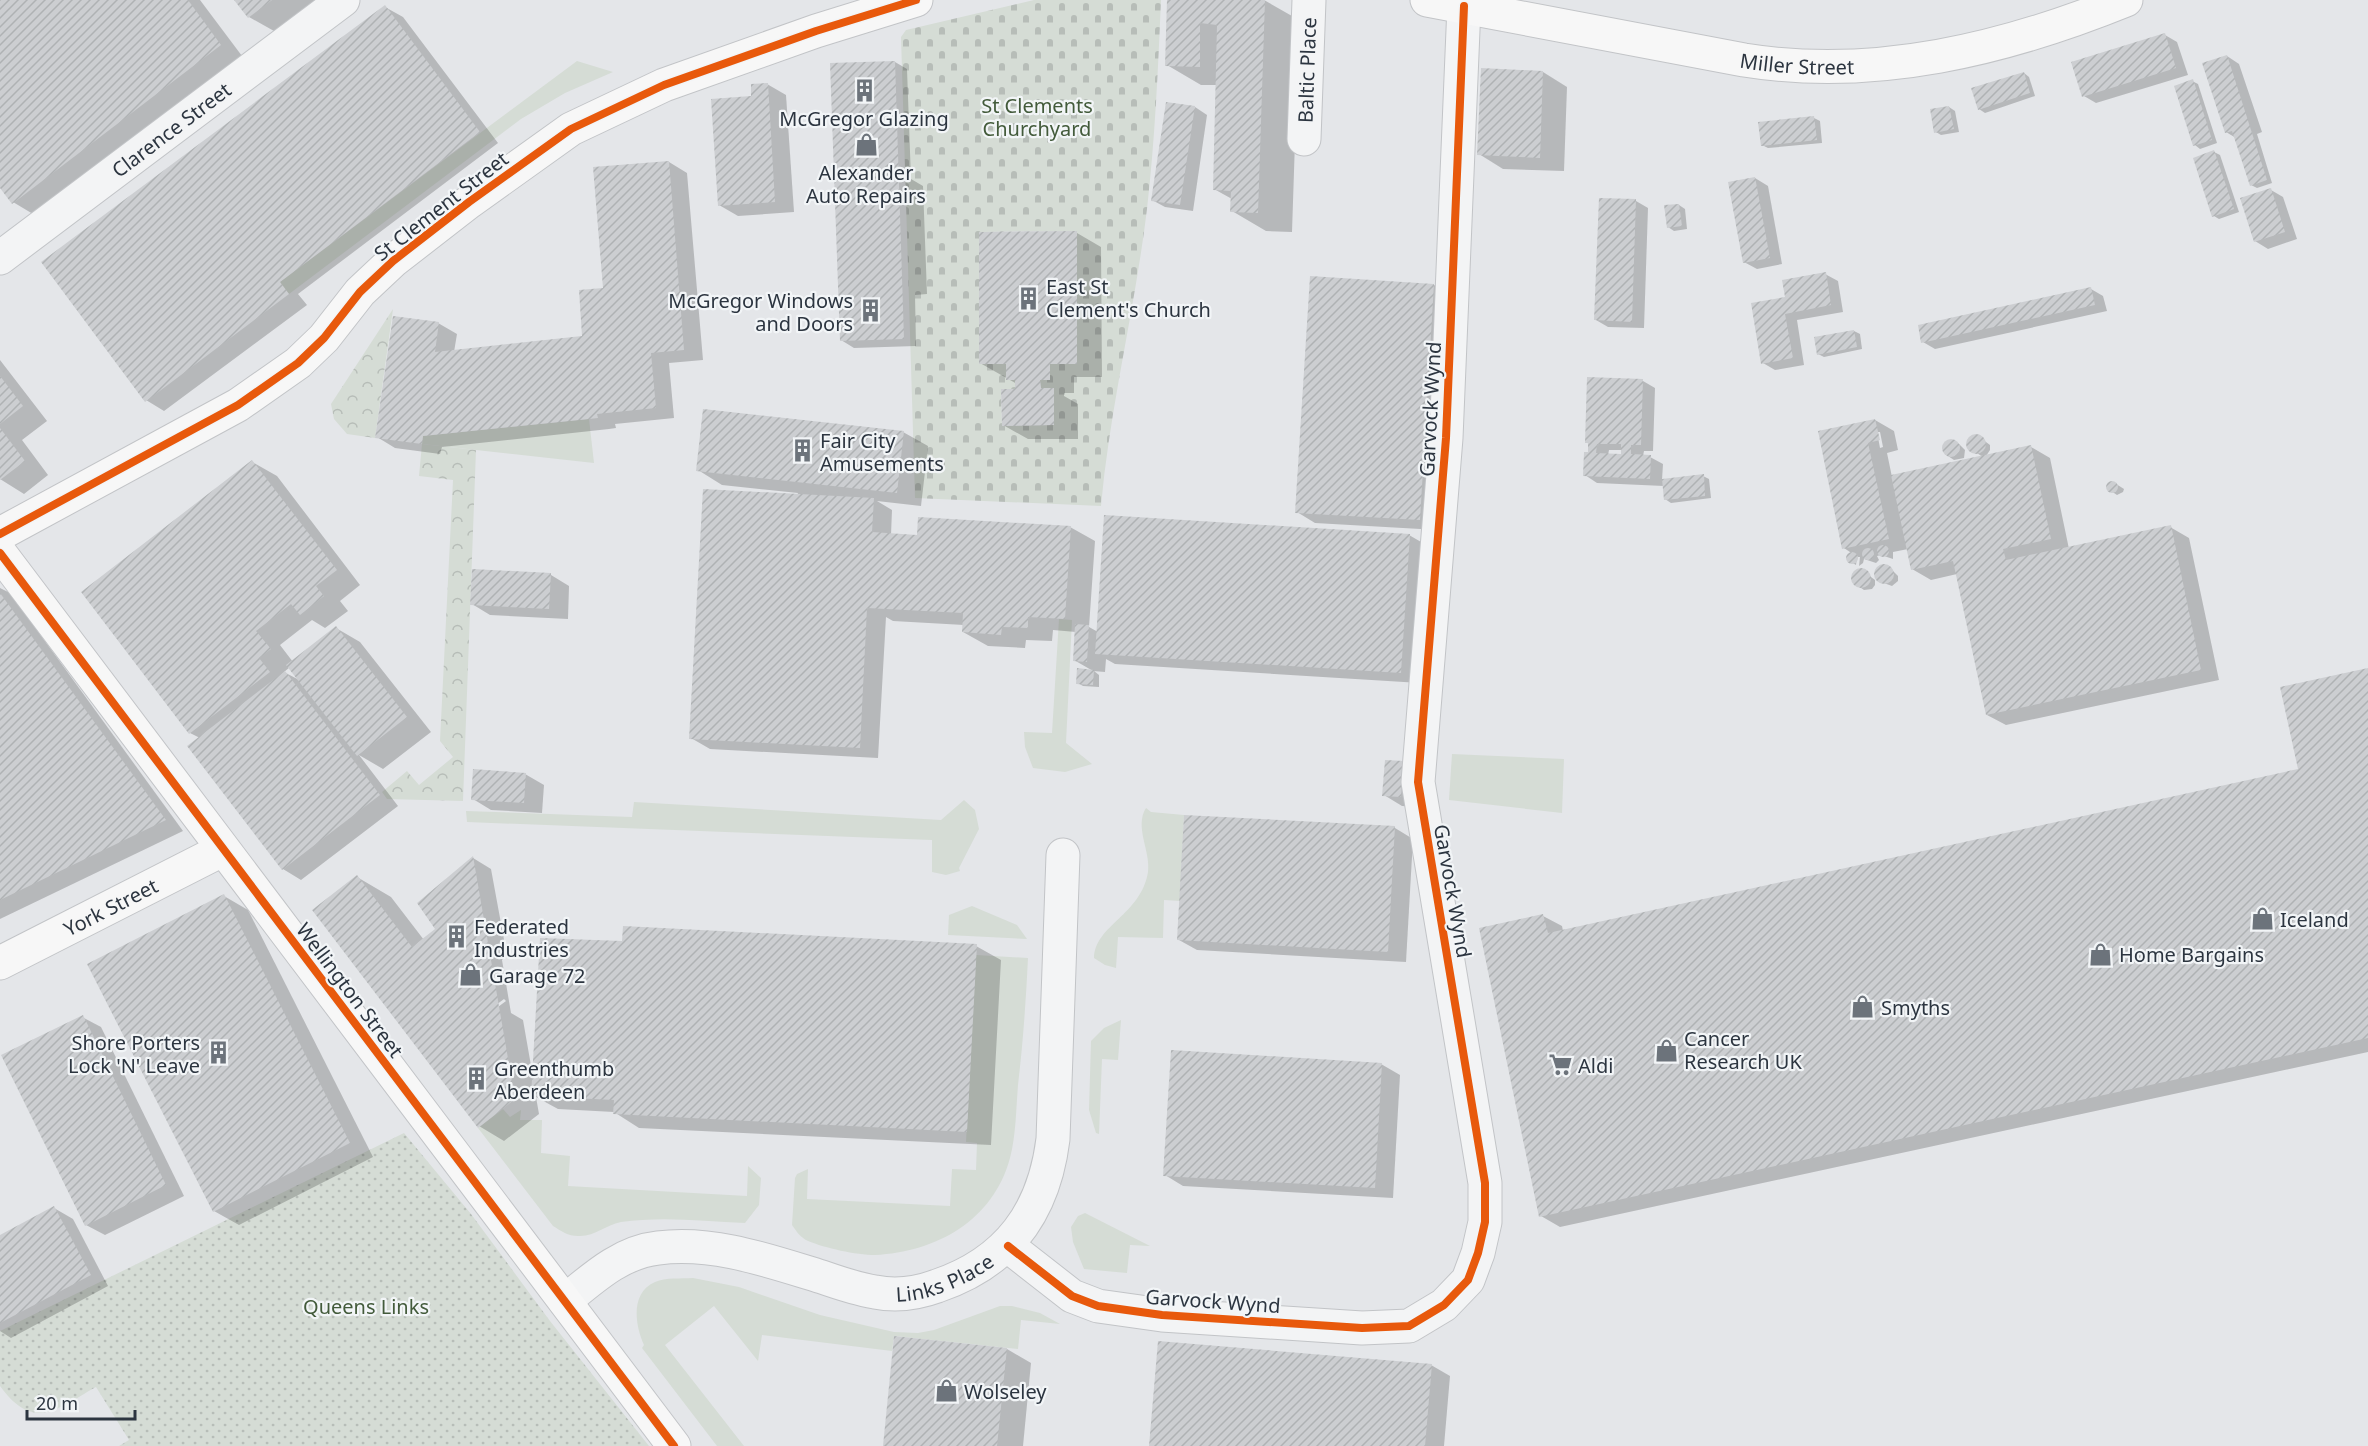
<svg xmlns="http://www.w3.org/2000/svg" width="2368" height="1446" font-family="'Noto Sans',sans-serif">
	<defs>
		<pattern id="forest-crowns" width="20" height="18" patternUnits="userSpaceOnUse" patternTransform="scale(1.5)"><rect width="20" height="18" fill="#d5dcd5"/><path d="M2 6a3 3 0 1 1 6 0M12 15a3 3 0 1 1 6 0" fill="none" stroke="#b7bdb8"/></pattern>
		<pattern id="cemetery-stones" width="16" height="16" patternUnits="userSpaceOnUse" patternTransform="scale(1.5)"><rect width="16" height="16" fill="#d5dcd5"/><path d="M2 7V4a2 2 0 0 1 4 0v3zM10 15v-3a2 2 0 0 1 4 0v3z" fill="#b7bdb8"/></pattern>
		<pattern id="park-dots" width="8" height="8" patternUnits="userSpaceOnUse" patternTransform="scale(1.5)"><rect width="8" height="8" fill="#d5dcd5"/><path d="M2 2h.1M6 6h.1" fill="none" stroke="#b7bdb8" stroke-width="1.8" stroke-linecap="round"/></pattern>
		<pattern id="building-hatch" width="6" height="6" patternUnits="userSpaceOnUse" patternTransform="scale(1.5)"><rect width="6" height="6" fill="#ccced1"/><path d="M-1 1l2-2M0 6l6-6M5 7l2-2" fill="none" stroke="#afb2b4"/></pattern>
	</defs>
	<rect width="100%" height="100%" fill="#e4e6e9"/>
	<g fill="#d5dcd5">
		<polygon points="577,61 613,72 565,93 521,119 289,294 280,282"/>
		<polygon points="589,419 594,463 422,444 423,436"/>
		<polygon points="1059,619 1072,620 1066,743 1092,764 1065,772 1033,768 1025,747 1024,732 1052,733"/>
		<polygon points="1452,754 1564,759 1562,813 1449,800"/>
		<polygon points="964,800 975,810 979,829 959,868 960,871 946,875 932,872 932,840 467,822 466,811 632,817 634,802 941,820"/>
		<path d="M 1146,808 L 1151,812 L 1184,815 L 1180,901 L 1164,900 L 1163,938 L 1118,937 L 1116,968 L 1105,965 L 1094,958 C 1095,925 1141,915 1148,872 C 1151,851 1134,827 1146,808 Z"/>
		<polygon points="972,906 1017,925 1027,939 948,935 949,915"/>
		<path d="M 976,955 L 1028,958 C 1026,1000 1023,1043 1018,1085 C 1016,1109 1016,1135 1010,1158 C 993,1221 936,1252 875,1255 C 856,1255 825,1248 808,1241 C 801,1238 796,1231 792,1225 L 795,1178 L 797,1174 L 808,1169 L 807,1199 L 950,1206 L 952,1169 L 976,1170 L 977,1143 L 966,1142 Z"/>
		<polygon points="1121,1020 1118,1060 1102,1059 1099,1134 1096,1133 1089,1110 1091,1041 1104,1028"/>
		<path d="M 503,1109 L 510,1117 L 521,1110 L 520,1120 L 542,1120 L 541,1153 L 570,1156 L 568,1186 L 747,1196 L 748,1166 L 761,1178 L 759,1205 L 745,1223 C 704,1221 661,1216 621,1222 C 605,1225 595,1237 578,1236 C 568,1236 561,1231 553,1226 L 478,1128 Z"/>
		<polygon points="1085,1213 1150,1246 1130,1245 1127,1273 1084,1269 1073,1242 1071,1227 1078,1216"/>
		<path d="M 693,1278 L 739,1287 L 820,1315 L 894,1332 L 918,1333 L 934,1330 L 1000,1306 L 1012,1306 L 1040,1313 L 1060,1324 L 1021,1320 L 1018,1349 L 894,1336 L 892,1351 L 762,1335 L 758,1361 L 714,1306 L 665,1345 L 744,1446 L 717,1446 L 642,1348 L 644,1345 C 635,1325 630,1293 655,1282 C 666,1277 681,1279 693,1278 Z"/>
	</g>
	<g fill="url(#forest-crowns)">
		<polygon points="393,309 375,438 347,434 334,419 331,404"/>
		<polygon points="422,444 476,450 463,801 387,799 382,792 407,771 419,785 453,757 440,741 453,480 419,476"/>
	</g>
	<path fill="url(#cemetery-stones)" fill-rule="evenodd" d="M 1034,0 L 1161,0 C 1158,70 1155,140 1147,209 C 1135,309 1110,406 1101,506 L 915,498 L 901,37 L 906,30 ZM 1077,231 L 1077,364 L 1050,364 L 1050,380 L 1040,380 L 1041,388 L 1054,388 L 1054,425 L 1002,426 L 1001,389 L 1015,389 L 1015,380 L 1006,380 L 1006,364 L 979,364 L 979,232 Z"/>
	<path fill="url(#park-dots)" d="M 404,1133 L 471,1214 L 550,1321 L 649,1446 L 119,1446 L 129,1440 L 96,1387 C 58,1408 34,1433 0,1386 L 0,1331 Z"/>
	<g fill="#0003" fill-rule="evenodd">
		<polygon points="0,0 200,0 245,60 38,217 13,202 0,185"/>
		<polygon points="236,0 315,0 274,31 249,17"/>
		<polygon points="1169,0 1264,0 1299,20 1292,232 1266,231 1232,211 1232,199 1214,189 1217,85 1201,85 1167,65"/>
		<polygon points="385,7 403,17 498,143 298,294 307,305 164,411 146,400"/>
		<polygon points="2165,35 2177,42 2188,75 2096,103 2084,96"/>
		<polygon points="2227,56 2239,64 2262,132 2257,134 2272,183 2257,188 2251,185 2236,138 2226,132"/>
		<polygon points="895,62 907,69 911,179 923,186 927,294 915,295 916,346 854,348 841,340"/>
		<polygon points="1543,72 1567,87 1564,171 1503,169 1479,154"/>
		<polygon points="2024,73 2029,77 2035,96 1985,113 1979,109"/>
		<polygon points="2192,81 2198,84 2217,143 2200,149 2195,145"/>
		<polygon points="767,84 786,95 794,212 738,216 719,205 753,98"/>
		<polygon points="1195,107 1207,115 1193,211 1165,207 1152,200"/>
		<polygon points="1949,107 1955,111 1959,132 1941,135 1936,132"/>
		<polygon points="1814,118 1820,121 1822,143 1768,148 1762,145"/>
		<polygon points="2214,152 2220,155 2239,212 2219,219 2214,216"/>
		<polygon points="669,162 687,173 703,360 669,363 674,418 615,424 616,428 609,429 442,447 440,454 395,448 377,437 438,323 457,334 454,352 584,337 604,289"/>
		<polygon points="1755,178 1768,186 1782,264 1757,269 1744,262"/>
		<polygon points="2271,190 2283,197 2297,239 2268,249 2255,241"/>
		<polygon points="1600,200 1636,201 1648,208 1644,328 1608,327 1596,320"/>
		<polygon points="1679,205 1685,209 1687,229 1674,231 1668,227"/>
		<polygon points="1077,233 1101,247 1102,377 1074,377 1074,393 1064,393 1064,396 1078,404 1078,439 1028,439 1003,425 1017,384 980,363"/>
		<polygon points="1825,274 1838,281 1843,312 1797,320 1804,365 1775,370 1763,363 1787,298"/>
		<polygon points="1311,278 1434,285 1453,296 1438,530 1315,523 1297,512"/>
		<polygon points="2091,289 2103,296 2107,311 1935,349 1923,342"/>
		<polygon points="1854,331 1860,334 1862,349 1824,357 1818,354"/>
		<polygon points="0,360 47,421 22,440 48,475 24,494 0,479"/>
		<path d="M 1643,381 L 1655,388 L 1653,451 L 1644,451 L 1643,456 L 1650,457 L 1663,464 L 1662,480 L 1703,476 L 1709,479 L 1711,498 L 1671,503 L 1665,499 L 1664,486 L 1597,483 L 1585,475 L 1589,454 L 1589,444 L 1586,442 ZM 1609,450 L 1622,450 L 1622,455 L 1608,455 Z"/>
		<path d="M 1875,420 L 1894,431 L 1898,450 L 1887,453 L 1892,477 L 1983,457 L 1969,448 L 1968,443 L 1973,436 L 1978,436 L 1990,445 L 1990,450 L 1986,456 L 2031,447 L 2050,458 L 2069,549 L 2170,527 L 2189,538 L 2219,680 L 2006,725 L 1987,715 L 1957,574 L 1931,580 L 1912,569 L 1908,549 L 1893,552 L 1893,559 L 1881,555 L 1877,556 L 1879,560 L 1876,563 L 1864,559 L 1863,563 L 1859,566 L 1860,557 L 1857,557 L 1856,565 L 1851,562 L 1849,556 L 1853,554 L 1844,548 L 1819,432 ZM 1877,432 L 1880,432 L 1883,447 L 1880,448 Z"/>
		<polygon points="903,432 928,446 921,506 877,501 892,510 891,535 918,536 1070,527 1095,541 1089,627 1098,632 1409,535 1428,546 1420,683 1115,664 1106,659 1105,672 1093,671 1074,660 1076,632 1053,630 1052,641 1026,640 1025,648 988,646 963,632 964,625 893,621 886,617 878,758 710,749 691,738 798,493 722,485 698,470"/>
		<polygon points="1947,441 1953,441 1959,444 1965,450 1964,458 1954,460 1948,456 1943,450 1943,445"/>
		<path d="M 252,462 L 277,476 L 360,585 L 340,601 L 348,611 L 325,628 L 312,620 L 280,645 L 293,662 L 336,628 L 360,642 L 431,732 L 383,769 L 359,755 L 398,806 L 301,880 L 283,869 L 200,738 L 190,733 ZM 290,667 L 301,681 L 284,672 Z"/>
		<polygon points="2113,482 2124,489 2123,492 2117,495 2111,491 2108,486"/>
		<polygon points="1880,567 1889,567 1898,576 1898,581 1892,586 1881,582 1876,576"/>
		<polygon points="1858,571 1863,571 1875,580 1875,585 1872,589 1864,590 1854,583 1854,574"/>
		<polygon points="551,575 569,586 568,619 490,615 472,604"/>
		<polygon points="0,588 10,593 183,831 0,919"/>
		<polygon points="2368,669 2368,1052 1560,1227 1541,1216 1543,916 1562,926 1563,931 2299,770"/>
		<polygon points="1094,671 1099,675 1099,687 1083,686 1078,683"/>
		<polygon points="1404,762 1420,807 1402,806 1384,795"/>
		<polygon points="525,774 544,785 542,813 491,810 473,799"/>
		<polygon points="1395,828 1413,839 1406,962 1197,950 1179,940"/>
		<path d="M 473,858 L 491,869 L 507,956 L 502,960 L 511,1013 L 523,1020 L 533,1077 L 541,939 L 623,943 L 624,928 L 976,946 L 1001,960 L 991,1145 L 639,1128 L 614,1112 L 558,1109 L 536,1097 L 539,1114 L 504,1141 L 479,1126 L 314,911 L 357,877 L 391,897 L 424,940 L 437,929 L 419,903 ZM 504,999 L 506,1001 L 430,1058 L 428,1056 Z"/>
		<polygon points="224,896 248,910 373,1157 239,1225 214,1211"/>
		<polygon points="82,1017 101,1027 184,1196 105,1235 86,1225"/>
		<polygon points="1381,1064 1400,1075 1393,1198 1183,1186 1165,1175"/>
		<polygon points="54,1208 73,1219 108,1286 11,1338 0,1331 0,1237"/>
		<polygon points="895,1338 1007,1349 1031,1363 1023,1446 884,1446"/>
		<polygon points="1431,1365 1450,1376 1444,1446 1150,1446"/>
	</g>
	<g fill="url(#building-hatch)" fill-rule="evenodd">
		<polygon points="0,0 188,0 221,45 12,204 0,188"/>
		<polygon points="234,0 272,0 248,18"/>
		<polygon points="1167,0 1265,0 1258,213 1230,212 1231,191 1213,190 1217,25 1200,23 1200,67 1165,66"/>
		<polygon points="385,5 480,132 280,282 289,294 145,402 41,262"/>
		<polygon points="2165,33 2176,68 2082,97 2071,62"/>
		<polygon points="2227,55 2267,180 2250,186 2232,131 2225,133 2202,63"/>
		<polygon points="895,61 904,339 840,341 830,63"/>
		<polygon points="1481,68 1543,71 1540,158 1477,155"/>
		<polygon points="2024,72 2030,93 1978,110 1971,88"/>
		<polygon points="2193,79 2212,140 2193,146 2174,86"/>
		<polygon points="768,83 775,202 718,206 711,99 751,96 751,84"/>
		<polygon points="1166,102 1195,106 1180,205 1151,201"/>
		<polygon points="1949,106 1954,129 1934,133 1930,109"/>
		<polygon points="1814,116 1817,140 1761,146 1758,122"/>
		<polygon points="2214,150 2234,209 2212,217 2193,158"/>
		<polygon points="669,161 684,350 651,353 656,408 597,414 598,418 589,419 423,436 422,444 375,438 393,316 439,322 435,352 582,336 579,290 603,288 593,167"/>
		<polygon points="1755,177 1770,258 1743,263 1728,182"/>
		<polygon points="2271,188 2285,232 2254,242 2240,198"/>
		<polygon points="1599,198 1636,199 1632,322 1594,320"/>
		<polygon points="1679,204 1682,226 1667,228 1664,205"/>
		<polygon points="1077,231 1077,364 1050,364 1050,380 1040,380 1041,388 1054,388 1054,425 1002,426 1001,389 1015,389 1015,380 1006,380 1006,364 979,364 979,232"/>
		<polygon points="1826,272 1831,305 1785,314 1793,358 1761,364 1751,303 1785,297 1782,280"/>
		<polygon points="1310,276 1434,284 1420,520 1295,513"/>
		<polygon points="2091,287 2095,305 1921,343 1918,325"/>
		<polygon points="1854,330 1857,347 1817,355 1814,337"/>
		<polygon points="0,376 23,406 0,424"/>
		<path d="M 1587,377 L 1643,379 L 1641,445 L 1631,445 L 1631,454 L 1651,455 L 1650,479 L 1583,476 L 1584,452 L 1588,452 L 1588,443 L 1585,443 ZM 1597,444 L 1621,444 L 1621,454 L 1596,453 Z"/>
		<polygon points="703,409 904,431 897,493 696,471"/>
		<polygon points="1875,419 1880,440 1868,443 1889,539 1842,549 1818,431"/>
		<polygon points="0,428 25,461 0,480"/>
		<circle cx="1976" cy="444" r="10"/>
		<circle cx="1951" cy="448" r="9"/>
		<polygon points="2031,445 2051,539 2003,549 2006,560 2171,525 2201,670 1986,715 1953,561 1911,570 1891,475"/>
		<polygon points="252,460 337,570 316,586 324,596 300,615 291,604 256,631 271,649 259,658 270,672 189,734 81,592"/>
		<polygon points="1704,474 1705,496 1664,500 1662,479"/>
		<circle cx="2112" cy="487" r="6"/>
		<polygon points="703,489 874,498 872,532 917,535 918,517 1071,526 1065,619 1028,617 1028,628 1002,627 1001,635 962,632 963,613 867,608 860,748 689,739"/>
		<polygon points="1104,515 1410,534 1401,673 1095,654"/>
		<circle cx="1883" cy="551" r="6"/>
		<circle cx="1868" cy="554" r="6"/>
		<circle cx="1852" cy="558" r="6"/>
		<circle cx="1884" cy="574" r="10"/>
		<circle cx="1861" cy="578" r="10"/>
		<polygon points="472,569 551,573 549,609 470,605"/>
		<polygon points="0,593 166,820 0,900"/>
		<polygon points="1075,624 1089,625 1087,662 1073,661"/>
		<polygon points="336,626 407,717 357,756 286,665"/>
		<polygon points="1077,668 1094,670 1093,685 1076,684"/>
		<polygon points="2368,668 2368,1038 1539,1217 1479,928 1543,914 1548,933 2298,769 2280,687"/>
		<polygon points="285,671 380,795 282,870 187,746"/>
		<polygon points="1385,760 1404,761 1401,797 1382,796"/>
		<polygon points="473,769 526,773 524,803 471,800"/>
		<polygon points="1184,815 1395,826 1388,952 1177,940"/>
		<polygon points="473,856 515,1099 478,1128 312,910 357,875 412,947 435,929 417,903"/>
		<polygon points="224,894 350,1143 213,1212 87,964"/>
		<polygon points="623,926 977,944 967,1132 613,1114 614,1100 531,1096 540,938 622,941"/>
		<polygon points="83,1015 166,1185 85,1226 1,1055"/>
		<polygon points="1171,1050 1382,1063 1375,1188 1163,1176"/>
		<polygon points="54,1206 91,1275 0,1323 0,1235"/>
		<polygon points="894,1336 1007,1348 997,1446 883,1446"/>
		<polygon points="1158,1341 1432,1364 1425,1446 1149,1446"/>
	</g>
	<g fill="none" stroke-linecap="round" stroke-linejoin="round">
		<defs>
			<g id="street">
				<path id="s1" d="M 1304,139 L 1309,0"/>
				<path id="s2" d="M 0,258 L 343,0"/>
				<polyline points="1008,1246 1072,1296 1098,1306 1162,1315 1362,1328 1409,1326 1444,1305 1468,1280 1478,1253 1485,1222 1485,1183 1418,782 1446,438 1464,6"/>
				<path id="s3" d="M 565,1301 C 593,1278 621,1252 658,1248 C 715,1241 769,1261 822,1277 C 839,1283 857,1289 875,1292 C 895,1296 918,1293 937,1286 C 1008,1262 1044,1212 1053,1139 L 1063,855"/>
			</g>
			<g id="secondary">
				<path id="s4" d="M 1427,0 L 1744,60 C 1875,81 2005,49 2126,0"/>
				<polyline points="0,534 238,405 298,363 324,338 360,292 393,261 469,202 571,129 664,85 816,31 916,0"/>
				<polyline points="0,553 674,1446"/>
				<path id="s5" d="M 0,963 L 222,850"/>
			</g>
		</defs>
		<use href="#street" stroke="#c2c4c7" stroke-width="35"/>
		<use href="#secondary" stroke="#c2c4c7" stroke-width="35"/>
		<use href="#street" stroke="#f3f4f5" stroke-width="33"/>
		<use href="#secondary" stroke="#f7f7f7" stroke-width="33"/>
		<defs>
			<g id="cycleway">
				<polyline points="0,534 238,405 298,363 324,338 360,292 393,261 469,202 571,129 664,85 816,31 916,0"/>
				<polyline points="0,553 674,1446"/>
				<polyline points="1008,1246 1072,1296 1098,1306 1162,1315 1362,1328 1409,1326 1444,1305 1468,1280 1478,1253 1485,1222 1485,1183 1418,782 1446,438 1464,6"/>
			</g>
		</defs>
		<use href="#cycleway" stroke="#f2f5f7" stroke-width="11"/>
		<use href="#cycleway" stroke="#e8590c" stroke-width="8"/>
	</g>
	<defs>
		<symbol id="building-bare" viewBox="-9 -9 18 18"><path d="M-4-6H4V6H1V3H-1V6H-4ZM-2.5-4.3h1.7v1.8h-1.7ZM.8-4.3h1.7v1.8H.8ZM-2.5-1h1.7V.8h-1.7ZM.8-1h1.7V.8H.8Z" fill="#6c737b" stroke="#f2f5f7" stroke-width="2.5" paint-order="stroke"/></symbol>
		<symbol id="shop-bare" viewBox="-9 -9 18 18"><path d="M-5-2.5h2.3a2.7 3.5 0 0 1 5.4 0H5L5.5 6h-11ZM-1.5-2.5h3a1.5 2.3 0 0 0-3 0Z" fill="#6c737b" stroke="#f2f5f7" stroke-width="2.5" paint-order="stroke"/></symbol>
		<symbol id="supermarket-bare" viewBox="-9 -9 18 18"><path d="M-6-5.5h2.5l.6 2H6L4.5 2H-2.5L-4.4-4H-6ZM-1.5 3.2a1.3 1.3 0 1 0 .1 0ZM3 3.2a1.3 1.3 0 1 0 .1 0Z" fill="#6c737b" stroke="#f2f5f7" stroke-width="2.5" paint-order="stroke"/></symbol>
	</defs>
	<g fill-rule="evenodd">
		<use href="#building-bare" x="848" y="74" width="33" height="33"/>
		<use href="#shop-bare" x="850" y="128" width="33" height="33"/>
		<use href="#building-bare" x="1012" y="282" width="33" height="33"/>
		<use href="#building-bare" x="854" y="294" width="33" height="33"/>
		<use href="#building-bare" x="786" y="434" width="33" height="33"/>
		<use href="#shop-bare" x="2246" y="902" width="33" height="33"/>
		<use href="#building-bare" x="440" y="920" width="33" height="33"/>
		<use href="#shop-bare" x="2084" y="938" width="33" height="33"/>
		<use href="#shop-bare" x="454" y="958" width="33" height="33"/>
		<use href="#shop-bare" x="1846" y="990" width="33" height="33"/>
		<use href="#shop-bare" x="1650" y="1034" width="33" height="33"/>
		<use href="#building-bare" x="202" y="1036" width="33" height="33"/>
		<use href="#supermarket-bare" x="1544" y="1048" width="33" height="33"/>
		<use href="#building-bare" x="460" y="1062" width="33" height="33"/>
		<use href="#shop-bare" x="930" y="1374" width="33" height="33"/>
	</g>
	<g text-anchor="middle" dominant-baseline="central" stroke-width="4.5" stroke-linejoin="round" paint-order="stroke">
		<g font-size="20" fill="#2c3540" stroke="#f2f5f7">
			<text stroke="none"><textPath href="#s4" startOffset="376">Miller Street</textPath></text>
			<text stroke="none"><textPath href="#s1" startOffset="69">Baltic Place</textPath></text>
			<text stroke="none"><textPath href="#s2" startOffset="214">Clarence Street</textPath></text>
			<text transform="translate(441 206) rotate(-38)">St Clement Street</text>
			<text transform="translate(1430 409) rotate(-87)">Garvock Wynd</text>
			<text transform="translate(1453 891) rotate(80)">Garvock Wynd</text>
			<text stroke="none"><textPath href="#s5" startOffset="124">York Street</textPath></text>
			<text transform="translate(350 990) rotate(53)">Wellington Street</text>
			<text stroke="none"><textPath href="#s3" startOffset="404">Links Place</textPath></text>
			<text transform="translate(1213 1301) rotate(4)">Garvock Wynd</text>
		</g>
		<g font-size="20" fill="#435b3b" stroke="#f2f5f7">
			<text x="1037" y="105">St Clements<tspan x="1037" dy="23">Churchyard</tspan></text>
			<text x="366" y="1306">Queens Links</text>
		</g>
		<g font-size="20" fill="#2c3540" stroke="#f2f5f7" text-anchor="start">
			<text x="864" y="118" text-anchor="middle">McGregor Glazing</text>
			<text x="866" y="172" text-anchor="middle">Alexander<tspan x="866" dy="23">Auto Repairs</tspan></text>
			<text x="1046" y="286">East St<tspan x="1046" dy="23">Clement's Church</tspan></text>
			<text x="853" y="300" text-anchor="end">McGregor Windows<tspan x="853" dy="23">and Doors</tspan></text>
			<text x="820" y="440">Fair City<tspan x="820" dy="23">Amusements</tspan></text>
			<text x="2280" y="919">Iceland</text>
			<text x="474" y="926">Federated<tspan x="474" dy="23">Industries</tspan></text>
			<text x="2119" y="954">Home Bargains</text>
			<text x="489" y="975">Garage 72</text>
			<text x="1881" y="1007">Smyths</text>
			<text x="1684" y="1038">Cancer<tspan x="1684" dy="23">Research UK</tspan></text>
			<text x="200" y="1042" text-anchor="end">Shore Porters<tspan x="200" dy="23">Lock 'N' Leave</tspan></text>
			<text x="1578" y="1065">Aldi</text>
			<text x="494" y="1068">Greenthumb<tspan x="494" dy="23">Aberdeen</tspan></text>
			<text x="964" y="1391">Wolseley</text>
		</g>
	</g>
	<path d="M27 1410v9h108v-9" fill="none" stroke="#2c3540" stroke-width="3"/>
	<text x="36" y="1410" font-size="18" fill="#2c3540" stroke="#f2f5f7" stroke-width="4.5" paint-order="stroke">20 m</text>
</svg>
